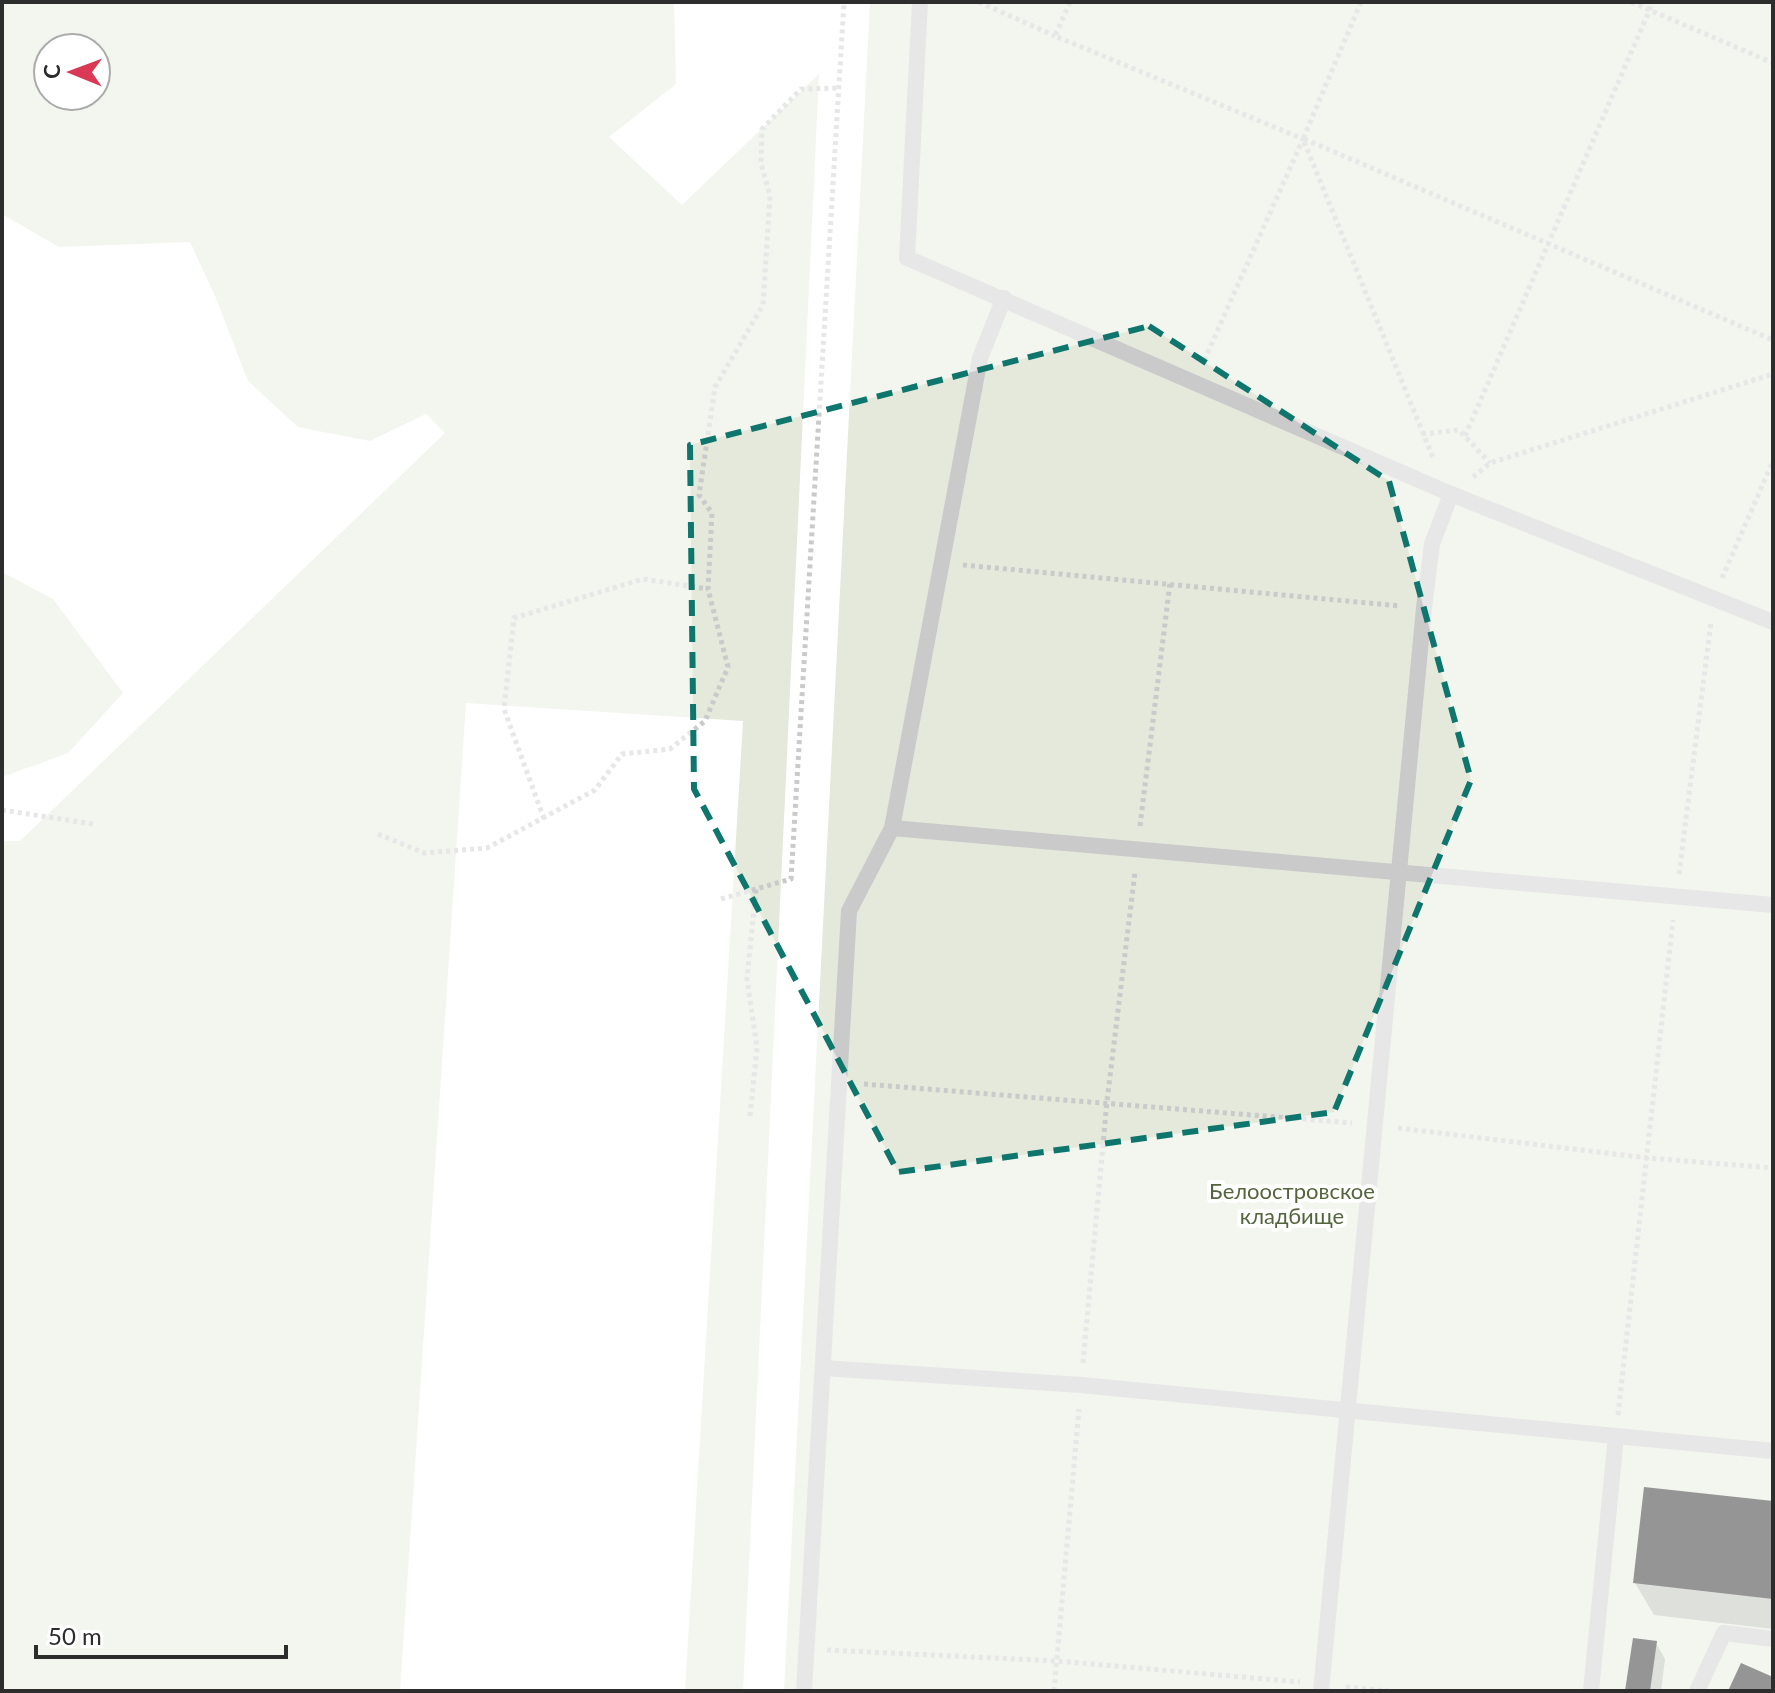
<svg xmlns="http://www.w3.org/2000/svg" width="1775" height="1693" font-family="Lato,sans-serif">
	<rect width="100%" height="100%" fill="#fff"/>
	<g fill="#e4e9db" fill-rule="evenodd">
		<path d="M 2,2 L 674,2 L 676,84 L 609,137 L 682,205 L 819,74 L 743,1691 L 685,1691 L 743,721 L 466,703 L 400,1691 L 2,1691 L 2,841 L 20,841 L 445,433 L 426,414 L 370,441 L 298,427 L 248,381 L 216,298 L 190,242 L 59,247 L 2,214 ZM 48,48 L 96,48 L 96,96 L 48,96 Z"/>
		<polygon points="870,2 1773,2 1773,1691 784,1691"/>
		<polygon points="2,572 53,599 123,693 68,753 2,777"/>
	</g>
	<g fill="#0003">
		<polygon points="1773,1503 1773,1629 1654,1615 1635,1583"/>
		<polygon points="1656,1643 1665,1659 1661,1691 1627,1691"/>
	</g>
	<g fill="#141414">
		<polygon points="1644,1487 1773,1501 1773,1599 1633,1583"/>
		<polygon points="1633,1638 1657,1641 1650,1691 1625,1691"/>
		<polygon points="1741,1663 1773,1677 1773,1691 1728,1691"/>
	</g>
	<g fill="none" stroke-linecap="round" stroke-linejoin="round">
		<g stroke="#cacaca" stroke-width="5" stroke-dasharray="4 4" stroke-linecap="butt">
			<polyline points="979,2 1055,36"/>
			<polyline points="1070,2 1055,36 1303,139 1203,363"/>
			<polyline points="1361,2 1303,139 1434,460"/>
			<polyline points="1631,2 1773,63"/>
			<polyline points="1304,139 1773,340"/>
			<polyline points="1422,434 1459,430 1490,463"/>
			<polyline points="1465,436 1653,2"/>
			<polyline points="1473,477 1490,463 1773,374"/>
			<polyline points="963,565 1400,606"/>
			<polyline points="1722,578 1773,461"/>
			<polyline points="2,810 93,824"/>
			<polyline points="544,819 504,709 514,618 643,579 708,589"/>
			<polyline points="1140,826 1170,583"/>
			<polyline points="378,834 424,853 487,848 595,790 622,754 670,749 705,721 728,667 708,589 712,513 699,495 715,387 763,305 770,196 761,163 762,129 801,89 839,88"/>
			<polyline points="1679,874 1711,622"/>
			<polyline points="721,899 791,879 844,2"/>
			<polyline points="864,1084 1352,1123"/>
			<polyline points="750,1116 757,1048 747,979 756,889"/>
			<polyline points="1398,1128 1648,1158 1773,1168"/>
			<polyline points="1083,1363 1107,1101 1135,872"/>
			<polyline points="1618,1415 1673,920"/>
			<polyline points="827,1650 1057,1661 1300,1682"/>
			<polyline points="1346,1687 1388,1691"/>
			<polyline points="1054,1691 1079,1409"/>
		</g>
		<g stroke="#cacaca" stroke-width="16">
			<polyline points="920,2 907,258 1451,494 1773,622"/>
			<polyline points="892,828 1773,905"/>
			<polyline points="823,1368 1081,1385 1773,1451"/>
			<polyline points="804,1691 849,911 892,828 980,358 1004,298"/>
			<polyline points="1321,1691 1424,608 1432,544 1451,494"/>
			<polyline points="1591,1691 1616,1436"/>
			<polyline points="1697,1691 1724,1633 1773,1639"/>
		</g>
	</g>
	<path d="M0 0H1775V1693H0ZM 1149,326 L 1389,481 L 1471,780 L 1334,1112 L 898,1172 L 694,789 L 690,445 Z" fill="#fff" fill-opacity=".55" fill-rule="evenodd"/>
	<path fill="none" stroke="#0f766e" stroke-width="6" stroke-dasharray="16 10" stroke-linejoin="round" d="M 1149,326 L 1389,481 L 1471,780 L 1334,1112 L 898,1172 L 694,789 L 690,445 Z"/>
	<g text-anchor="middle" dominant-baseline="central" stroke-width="8" stroke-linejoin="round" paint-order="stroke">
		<g font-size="22" fill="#54653d" stroke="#fff">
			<text x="1292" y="1190">Белоостровское<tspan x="1292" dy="25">кладбище</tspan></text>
		</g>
	</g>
	<rect width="1775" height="1693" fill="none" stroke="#2d2d2d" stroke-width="8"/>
	<g transform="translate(72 72) rotate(271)"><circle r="38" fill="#ffffff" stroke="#ababab" stroke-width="2"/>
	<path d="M0-6L14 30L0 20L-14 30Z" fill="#d93955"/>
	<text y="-12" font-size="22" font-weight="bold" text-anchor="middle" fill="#2d2d2d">С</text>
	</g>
	<path d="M36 1645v12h250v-12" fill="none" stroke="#2d2d2d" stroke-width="4"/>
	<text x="48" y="1645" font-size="24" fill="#2d2d2d" stroke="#ffffff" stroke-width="6" paint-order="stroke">50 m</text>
</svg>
